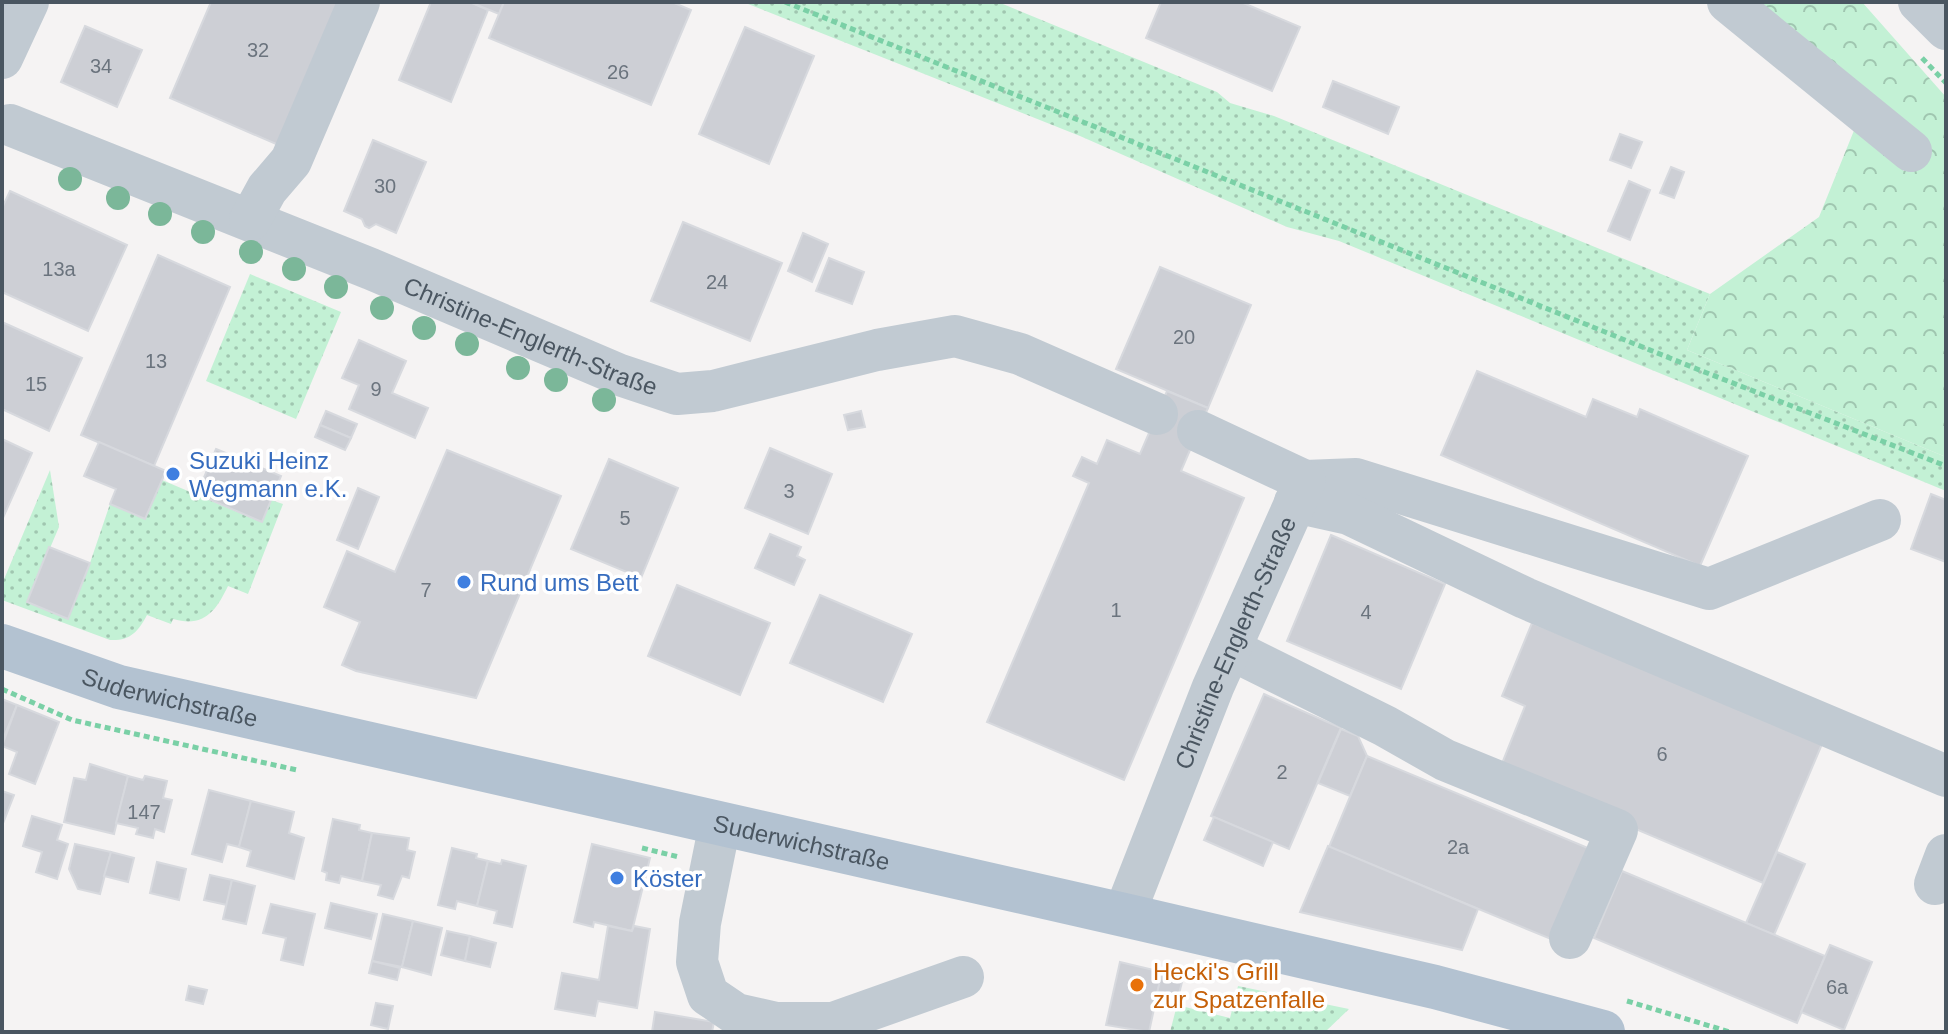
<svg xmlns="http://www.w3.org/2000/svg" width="1948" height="1034" font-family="Arial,sans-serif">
	<defs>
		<pattern id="grass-dots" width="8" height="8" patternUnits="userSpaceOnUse" patternTransform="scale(2)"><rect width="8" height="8" fill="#c3f1d5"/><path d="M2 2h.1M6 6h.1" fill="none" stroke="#a0c6b0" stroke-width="1.8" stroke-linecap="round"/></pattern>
		<pattern id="forest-crowns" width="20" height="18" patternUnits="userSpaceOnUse" patternTransform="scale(2)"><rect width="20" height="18" fill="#c3f1d5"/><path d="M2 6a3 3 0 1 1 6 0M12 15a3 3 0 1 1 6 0" fill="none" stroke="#a0c6b0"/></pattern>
	</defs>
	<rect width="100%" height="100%" fill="#f5f3f3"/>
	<g fill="url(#grass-dots)">
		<polygon points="743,2 998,2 1217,92 1230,103 1274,116 1710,294 1687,350 1946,457 1946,491 1339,241 1287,227 1080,136"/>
		<polygon points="250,274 341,312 296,419 206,381"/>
		<path d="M 50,470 L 59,527 L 27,602 L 68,619 L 90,563 L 110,504 L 145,519 L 162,480 L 261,522 L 271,500 L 283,504 L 248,594 L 228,586 C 216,611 204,628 173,619 L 171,624 L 147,615 C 138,632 130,641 110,640 L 2,600 L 2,584 Z"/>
		<polygon points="1238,986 1349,1009 1325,1032 1170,1032 1177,1005 1230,1018"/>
	</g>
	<polygon fill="url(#forest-crowns)" points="1760,2 1862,2 1946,97 1946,457 1687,350 1710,294 1819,217 1855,128 1904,171 1927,140"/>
	<g fill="#cdcfd5" stroke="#d7d9de" stroke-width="2">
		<polygon points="211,2 345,2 283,147 170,98"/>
		<polygon points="431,2 470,2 488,10 451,102 399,80"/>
		<polygon points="470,2 504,2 499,14"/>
		<polygon points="504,2 672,2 691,10 651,105 489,38"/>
		<polygon points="1161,2 1241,2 1300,27 1272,91 1146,38"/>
		<polygon points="85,26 142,50 117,107 61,82"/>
		<polygon points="745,27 814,56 769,164 699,134"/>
		<polygon points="1333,81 1399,107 1388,134 1323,107"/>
		<polygon points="1620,134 1642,142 1631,168 1610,160"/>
		<polygon points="373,140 426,162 396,233 376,224 369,228 365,226 362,219 344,211"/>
		<polygon points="1671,167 1684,172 1674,198 1660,193"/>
		<polygon points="1629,181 1650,190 1630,240 1608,231"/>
		<polygon points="10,191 127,245 88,331 2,292 2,208"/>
		<polygon points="683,222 782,263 750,341 651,301"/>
		<polygon points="803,233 828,244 812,282 788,271"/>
		<polygon points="158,255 230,287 154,466 81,435"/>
		<polygon points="829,258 864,272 852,304 816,291"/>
		<polygon points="1160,267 1251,305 1208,408 1116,369"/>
		<polygon points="2,322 82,358 49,431 2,409"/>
		<polygon points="359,340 406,361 392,393 428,408 415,438 349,409 359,385 342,378"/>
		<polygon points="1477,371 1586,417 1593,399 1637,417 1640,409 1748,456 1700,566 1441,455"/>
		<polygon points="1167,391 1208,408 1181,471 1244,498 1124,780 987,722 1089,483 1073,476 1082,457 1097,464 1107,440 1140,454"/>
		<polygon points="326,411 357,424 351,438 320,425"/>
		<polygon points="861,411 865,427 848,430 844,415"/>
		<polygon points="320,425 351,438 345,450 315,437"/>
		<polygon points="2,439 32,453 2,520"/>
		<polygon points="99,442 166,471 145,519 110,504 116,489 84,476"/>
		<polygon points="770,448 832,474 808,534 745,508"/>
		<polygon points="216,449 281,476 262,522 197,494"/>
		<polygon points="447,450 561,496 476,698 356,671 342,665 360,622 324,607 347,551 395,572"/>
		<polygon points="609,459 678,488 641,578 571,549"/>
		<polygon points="358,488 379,497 358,549 337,540"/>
		<polygon points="1931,494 1946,500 1946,562 1911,549"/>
		<polygon points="770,534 801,547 797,556 805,560 794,585 755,568"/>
		<polygon points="1331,535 1445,584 1401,689 1287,641"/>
		<polygon points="49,547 90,563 68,619 27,602"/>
		<polygon points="677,585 770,623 740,695 648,656"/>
		<polygon points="820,595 912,634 883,702 790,663"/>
		<polygon points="1532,623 1825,737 1763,883 1499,771 1525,706 1502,696"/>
		<polygon points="1264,694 1341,728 1289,849 1211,816"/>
		<polygon points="2,699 17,705 2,742"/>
		<polygon points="17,705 59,722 35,784 9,774 17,752 2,746"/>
		<polygon points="1341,729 1358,736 1367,756 1350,796 1318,783"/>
		<polygon points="1367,756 1588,848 1551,939 1329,847"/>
		<polygon points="90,764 128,776 114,834 64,822 74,778 86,780"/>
		<polygon points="128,776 143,780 145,776 167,781 163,798 172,800 164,832 155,829 153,838 136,834 138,828 116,823"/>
		<polygon points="209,790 251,801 239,847 227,844 222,862 192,854"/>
		<polygon points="2,791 14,795 2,826"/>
		<polygon points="251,801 294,812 289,833 304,838 294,879 247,866 251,851 239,847"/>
		<polygon points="32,816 62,825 57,840 68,844 57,879 36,872 42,852 23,846"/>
		<polygon points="1214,817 1273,842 1263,866 1204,840"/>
		<polygon points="333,819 360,825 359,830 372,833 362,881 341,876 339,883 326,880 327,873 322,871"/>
		<polygon points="372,833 409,838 407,850 415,852 409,878 402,876 393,899 378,895 381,885 362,881"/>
		<polygon points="75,844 111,852 100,894 78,889 69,869"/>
		<polygon points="592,844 650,858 632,931 594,922 593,927 574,922"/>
		<polygon points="1328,846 1478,909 1462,950 1300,912"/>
		<polygon points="452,848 477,854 476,858 488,861 477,906 457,901 455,909 438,905"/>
		<polygon points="111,852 134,858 128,882 104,876"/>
		<polygon points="1777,852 1805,864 1774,935 1746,923"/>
		<polygon points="502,860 526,866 512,927 494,923 497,911 477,906 488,861 501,864"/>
		<polygon points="157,862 186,869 179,900 150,893"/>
		<polygon points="1622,871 1825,956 1797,1023 1594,938"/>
		<polygon points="210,875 232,880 227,905 204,900"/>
		<polygon points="232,880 255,886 246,924 223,919"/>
		<polygon points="331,903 377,914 371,939 325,928"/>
		<polygon points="271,904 315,914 303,965 281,960 286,938 263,933"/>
		<polygon points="383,914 413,921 402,967 372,961"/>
		<polygon points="413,921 442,928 431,975 402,967"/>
		<polygon points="608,926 632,931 634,926 650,929 637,1008 598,1001 595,1016 555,1009 562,973 599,980"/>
		<polygon points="447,931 470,936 465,961 441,955"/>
		<polygon points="470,936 496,943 490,967 465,961"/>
		<polygon points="1830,945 1872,962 1844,1030 1801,1012"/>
		<polygon points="372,961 400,968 397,980 369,973"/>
		<polygon points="1120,962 1162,972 1149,1032 1106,1025"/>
		<polygon points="1162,973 1183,978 1177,1002 1156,997"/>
		<polygon points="189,986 207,990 203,1004 186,1000"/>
		<polygon points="376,1003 393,1006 388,1029 371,1025"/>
		<polygon points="655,1012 714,1022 712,1032 652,1032"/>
	</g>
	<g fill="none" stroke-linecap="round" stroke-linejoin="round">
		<g stroke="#7ad0a6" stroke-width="5" stroke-dasharray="6 4" stroke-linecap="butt">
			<polyline points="785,2 1702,371 1946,466"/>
			<polyline points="1922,58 1946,83"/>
			<polyline points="2,689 72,720 297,770"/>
			<polyline points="642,848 679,857"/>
			<polyline points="1627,1001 1730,1032"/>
		</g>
		<g stroke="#c1cad2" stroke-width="42">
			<polyline points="1728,2 1911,151"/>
			<polyline points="1919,2 1946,29"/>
			<polyline points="2,58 28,2"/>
			<path id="s1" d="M 10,125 L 371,269 L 620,375 L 677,394 L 713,391 L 877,350 L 955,336 L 1020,354 L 1157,414"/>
			<polyline points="250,220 267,189 291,161 359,2"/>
			<polyline points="1305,481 1356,479 1709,589 1880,520"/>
			<polyline points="1295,502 1349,514 1525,598 1946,776"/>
			<polyline points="1230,649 1385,726 1445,760 1617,830 1570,938"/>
			<polyline points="720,824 700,923 697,962 708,995 736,1014 776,1023 833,1023 963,977"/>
			<polyline points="1935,884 1946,855"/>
			<path id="s2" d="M 1124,915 L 1213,687 L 1305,481 L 1198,431"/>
		</g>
		<path stroke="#b3c2d1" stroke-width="44" id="s3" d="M 2,646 L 119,687 L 1124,915 L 1435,987 L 1603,1032"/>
	</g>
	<g fill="#7bb799">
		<circle cx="70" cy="179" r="12"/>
		<circle cx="118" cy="198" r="12"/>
		<circle cx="160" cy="214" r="12"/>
		<circle cx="203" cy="232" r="12"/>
		<circle cx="251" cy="252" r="12"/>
		<circle cx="294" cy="269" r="12"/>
		<circle cx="336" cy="287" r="12"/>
		<circle cx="382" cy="308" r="12"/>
		<circle cx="424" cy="328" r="12"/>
		<circle cx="467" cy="344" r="12"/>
		<circle cx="518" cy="368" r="12"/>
		<circle cx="556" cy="380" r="12"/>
		<circle cx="604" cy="400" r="12"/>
	</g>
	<g fill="#3f7fe0" stroke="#fff" stroke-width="3">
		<circle cx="173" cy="474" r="8"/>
		<circle cx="464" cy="582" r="8"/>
		<circle cx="617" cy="878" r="8"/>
	</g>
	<circle fill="#e8710a" stroke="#fff" stroke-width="3" cx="1137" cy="985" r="8"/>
	<g text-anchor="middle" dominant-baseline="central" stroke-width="7" stroke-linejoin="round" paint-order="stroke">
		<g font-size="20" fill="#6b747e">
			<text x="258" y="50">32</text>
			<text x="101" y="66">34</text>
			<text x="618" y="72">26</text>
			<text x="385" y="186">30</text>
			<text x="59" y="269">13a</text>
			<text x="717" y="282">24</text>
			<text x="1184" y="337">20</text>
			<text x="156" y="361">13</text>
			<text x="36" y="384">15</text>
			<text x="376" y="389">9</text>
			<text x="789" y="491">3</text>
			<text x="625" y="518">5</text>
			<text x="426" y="590">7</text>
			<text x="1116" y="610">1</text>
			<text x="1366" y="612">4</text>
			<text x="1662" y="754">6</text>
			<text x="1282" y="772">2</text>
			<text x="144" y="812">147</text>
			<text x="1458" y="847">2a</text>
			<text x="1837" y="987">6a</text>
		</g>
		<g font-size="24" fill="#4a5661" stroke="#fff">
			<text stroke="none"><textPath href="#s1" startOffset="562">Christine-Englerth-Straße</textPath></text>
			<text stroke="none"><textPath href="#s2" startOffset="294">Christine-Englerth-Straße</textPath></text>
			<text stroke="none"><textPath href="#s3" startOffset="176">Suderwichstraße</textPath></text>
			<text stroke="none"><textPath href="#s3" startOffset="824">Suderwichstraße</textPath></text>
		</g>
		<g font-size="24" fill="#366cbe" stroke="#fff" text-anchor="start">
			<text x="189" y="460">Suzuki Heinz<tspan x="189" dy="28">Wegmann e.K.</tspan></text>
			<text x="480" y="582">Rund ums Bett</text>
			<text x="633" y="878">Köster</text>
		</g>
		<g font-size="24" fill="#c56008" stroke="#fff" text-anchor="start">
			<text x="1153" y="971">Hecki's Grill<tspan x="1153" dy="28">zur Spatzenfalle</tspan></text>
		</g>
	</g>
	<rect width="1948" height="1034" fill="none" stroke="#4a5661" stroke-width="8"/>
</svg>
